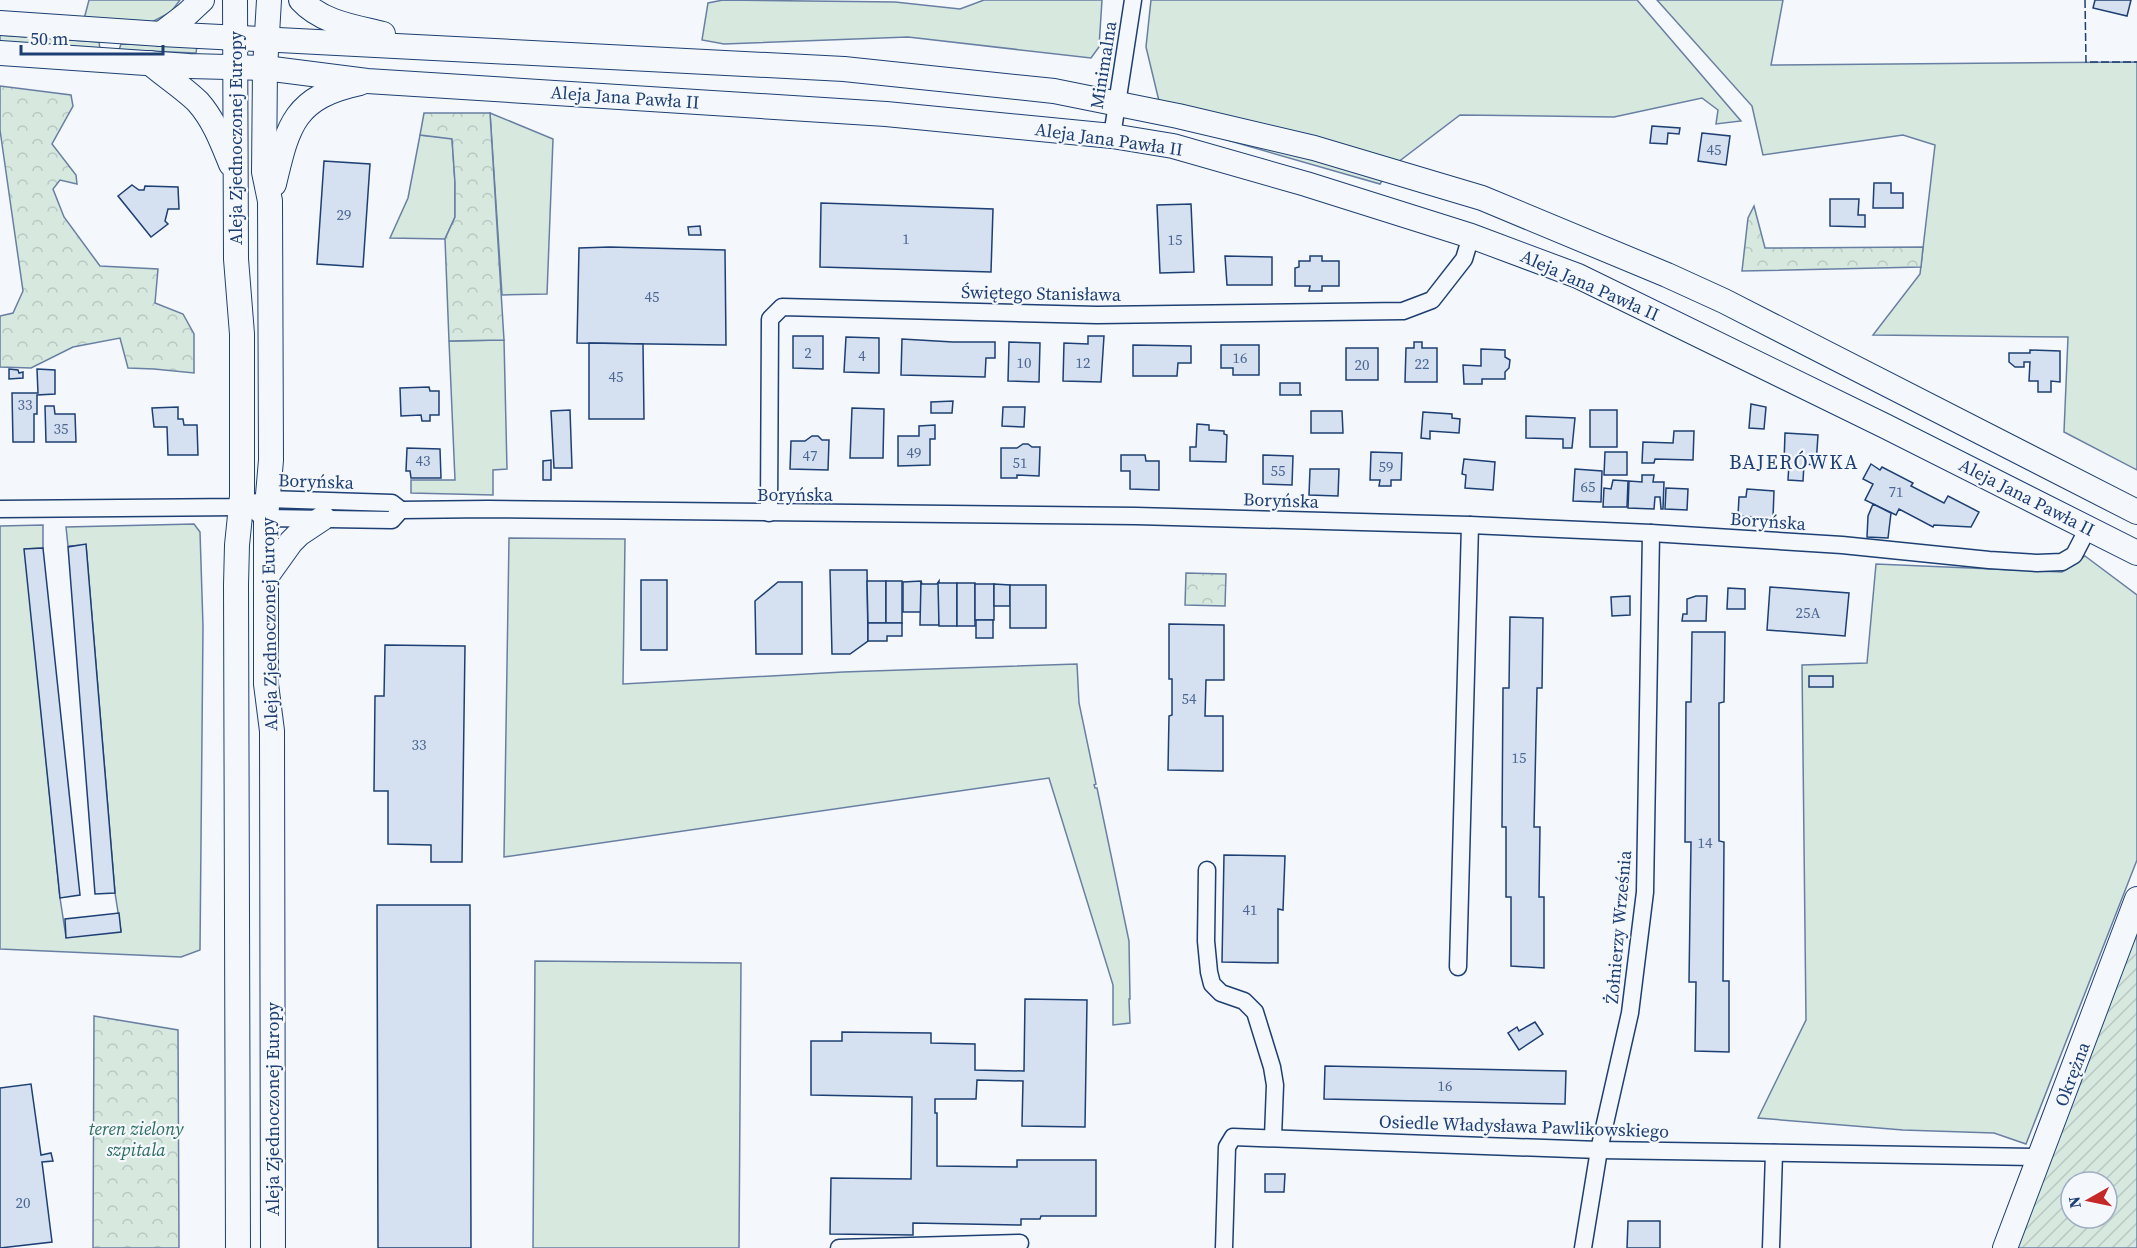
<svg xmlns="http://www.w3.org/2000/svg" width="2137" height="1248" font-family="'Source Serif 4',serif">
	<defs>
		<pattern id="forest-crowns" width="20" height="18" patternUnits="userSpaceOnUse" patternTransform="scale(1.5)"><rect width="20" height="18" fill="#d7e8df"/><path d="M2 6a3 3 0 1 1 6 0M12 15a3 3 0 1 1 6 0" fill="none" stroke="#b8c8c3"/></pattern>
		<pattern id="garden-furrows" width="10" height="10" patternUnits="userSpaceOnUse" patternTransform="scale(1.5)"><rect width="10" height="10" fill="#d7e8df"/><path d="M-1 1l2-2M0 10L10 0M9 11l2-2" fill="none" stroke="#b8c8c3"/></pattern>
	</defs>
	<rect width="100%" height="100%" fill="#f4f7fb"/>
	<g fill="#d7e8df" stroke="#687fa3" stroke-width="1.5">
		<polygon points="89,0 180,0 171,12 150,23 84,19"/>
		<polygon points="723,0 895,2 960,9 984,0 1102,0 1099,47 1091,58 908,37 724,44 702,40 708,3"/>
		<polygon points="1151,0 1637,0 1741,121 1716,124 1718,110 1702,98 1614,117 1460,115 1389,169 1380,184 1164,122 1146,47"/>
		<polygon points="1657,0 1783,0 1771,65 2137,62 2137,470 2064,432 2068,337 1873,335 1920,274 1935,145 1903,135 1763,155 1752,106"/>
		<polygon points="0,35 99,42 100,49 0,42"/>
		<polygon points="121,44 197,46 196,53 119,50"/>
		<polygon points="490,113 553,139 547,294 502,295"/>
		<polygon points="420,135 452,138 455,183 455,217 445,239 390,238 408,198"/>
		<polygon points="504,340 507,469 493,470 493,495 411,493 411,480 455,480 449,341"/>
		<polygon points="194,524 200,532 203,626 200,950 181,957 0,949 0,526 43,525 43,548 25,549 60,898 66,937 121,931 115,893 86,545 68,546 66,527"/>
		<polygon points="509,538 625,539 623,684 843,672 1077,664 1079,703 1096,784 1094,785 1095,788 1097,788 1129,941 1130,999 1129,999 1130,1023 1113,1025 1113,985 1049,778 504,857"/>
		<polygon points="2085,556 2137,595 2137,860 2026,1144 1994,1133 1903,1130 1758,1118 1806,1020 1802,665 1867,663 1876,564 2062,572"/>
		<polygon points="535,961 741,963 739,1248 533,1248"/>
	</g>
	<g fill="url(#forest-crowns)" stroke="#687fa3" stroke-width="1.5">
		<polygon points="0,86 71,95 73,106 52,144 76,175 77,184 60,180 53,189 64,217 100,266 158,269 155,303 183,314 194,334 194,373 154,369 128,368 120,338 73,347 31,368 0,367 0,316 13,313 23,291 0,130"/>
		<polygon points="424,113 490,113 504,340 449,341 445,239 455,217 455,183 452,139 420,135"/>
		<polygon points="1754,206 1765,248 1923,247 1921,267 1742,271 1748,218"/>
		<polygon points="1186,573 1226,574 1225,606 1185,605"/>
		<polygon points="94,1016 178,1030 179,1248 93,1248"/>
	</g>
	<path fill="url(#garden-furrows)" stroke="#687fa3" stroke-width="1.5" fill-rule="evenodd" d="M 2137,914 L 2137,1248 L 2005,1248 ZM 2071,1182 L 2107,1182 L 2107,1218 L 2071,1218 Z"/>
	<g fill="#d5e0f0" stroke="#1d3f73" stroke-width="1.5">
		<polygon points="2095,0 2131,0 2127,16 2093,8"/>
		<polygon points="1652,126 1680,128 1679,134 1668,133 1667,144 1650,143"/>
		<polygon points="1702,133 1730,136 1726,165 1698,161"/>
		<polygon points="324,161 370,164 363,267 317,264"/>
		<polygon points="1874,183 1891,183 1891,193 1903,193 1903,208 1873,208"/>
		<polygon points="132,185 139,190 144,190 145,186 178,187 179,209 168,209 165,221 168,224 151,237 118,196"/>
		<polygon points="1830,199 1859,199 1858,215 1865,215 1865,227 1830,226"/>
		<polygon points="821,203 993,209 991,272 820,267"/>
		<polygon points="1191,204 1194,272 1160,273 1157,205"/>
		<polygon points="700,226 701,235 689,235 688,227"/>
		<polygon points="610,247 725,250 726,345 577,343 579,248"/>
		<polygon points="1225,256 1272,257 1272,285 1227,285"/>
		<polygon points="1310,256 1322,256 1322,261 1339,261 1339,286 1322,286 1322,291 1309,291 1310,286 1295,286 1295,268 1299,267 1299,261 1310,261"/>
		<polygon points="793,336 823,336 823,369 793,368"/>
		<polygon points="1088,336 1104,336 1101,382 1063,381 1064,343 1088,344"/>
		<polygon points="846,337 879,338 879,373 844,372"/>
		<polygon points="902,339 953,342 995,342 995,358 986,358 985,377 901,375"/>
		<polygon points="1009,342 1040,343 1039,382 1008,381"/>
		<polygon points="1414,342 1422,342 1422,348 1437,348 1437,382 1405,382 1406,348 1414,348"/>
		<polygon points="589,343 643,344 644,419 589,419"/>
		<polygon points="1133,345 1191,346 1191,363 1178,363 1177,376 1133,376"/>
		<polygon points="1221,345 1259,345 1259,375 1233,375 1233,368 1221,368"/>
		<rect x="1346" y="348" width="32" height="32"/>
		<polygon points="1481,349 1505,350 1505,357 1510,360 1509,368 1505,372 1505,379 1482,379 1482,384 1464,384 1463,365 1481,366"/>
		<polygon points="2030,350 2060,351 2060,382 2051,381 2051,392 2038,392 2038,381 2029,381 2030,362 2024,362 2024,367 2015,367 2009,362 2009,353 2030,353"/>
		<polygon points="9,369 18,370 19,373 23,372 23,378 9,379"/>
		<polygon points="37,369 55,370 55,394 37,395 37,414 34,414 34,442 13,442 12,393 38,393"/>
		<polygon points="1280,383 1300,383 1300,395 1302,395 1280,395"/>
		<polygon points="429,387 430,391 439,391 439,415 430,415 430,421 422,421 421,415 401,416 400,388"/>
		<polygon points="953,401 952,413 931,413 931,402"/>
		<polygon points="1751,404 1766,407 1764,429 1749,428"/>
		<polygon points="45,406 54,406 55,414 75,414 76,442 46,442"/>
		<polygon points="178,407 178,419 183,419 184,425 197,425 198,455 168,455 167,427 154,427 152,408"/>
		<polygon points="1003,407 1025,407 1024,427 1002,426"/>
		<polygon points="852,408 884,409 883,458 850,458"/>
		<polygon points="570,410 572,468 554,468 551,411"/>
		<rect x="1590" y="410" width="27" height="37"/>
		<polygon points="1311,411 1342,411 1343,433 1311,433"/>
		<polygon points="1423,412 1452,414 1452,418 1460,419 1459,433 1430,431 1430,439 1421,438"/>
		<polygon points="1526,416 1575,418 1572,448 1563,448 1563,439 1526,438"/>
		<polygon points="1197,424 1209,425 1209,430 1224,431 1224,434 1227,435 1226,462 1190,461 1190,447 1196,447"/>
		<polygon points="935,425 935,439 930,439 930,465 898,466 898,436 919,436 919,426"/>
		<polygon points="1674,431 1694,431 1693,460 1655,459 1654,463 1642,463 1643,442 1673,443"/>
		<polygon points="1785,433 1818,435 1816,465 1804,464 1803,481 1788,480 1789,463 1784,463"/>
		<polygon points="812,436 818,436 822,440 829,440 828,470 790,469 791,441 805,441"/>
		<polygon points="1023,444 1028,444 1032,447 1040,447 1039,476 1017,475 1017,478 1001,478 1001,448 1017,448"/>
		<polygon points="407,448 440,449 441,478 411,478 410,471 406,471"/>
		<polygon points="1371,452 1402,453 1401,480 1391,480 1391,486 1379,486 1380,480 1370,480"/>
		<polygon points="1605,452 1627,452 1627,475 1604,475"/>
		<polygon points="1121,455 1145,455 1146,461 1159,461 1159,490 1130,489 1130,471 1121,471"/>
		<polygon points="1263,455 1293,456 1292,485 1263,484"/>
		<polygon points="1464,459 1495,462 1493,490 1465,488 1466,475 1462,474"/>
		<polygon points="551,460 551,480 543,480 543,461"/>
		<polygon points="1871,464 1880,470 1882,467 1913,483 1911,486 1944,503 1948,496 1979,512 1971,527 1934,525 1933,527 1899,509 1896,515 1865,500 1873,484 1863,479"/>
		<polygon points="1310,469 1339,469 1338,496 1309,495"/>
		<polygon points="1575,469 1602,471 1601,502 1573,501"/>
		<polygon points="1642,475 1654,475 1653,482 1664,482 1663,509 1661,509 1660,497 1655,497 1654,509 1628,508 1629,481 1642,482"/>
		<polygon points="1613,480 1628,481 1627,507 1603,507 1604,488 1611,489"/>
		<polygon points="1666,488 1688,489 1687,510 1665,509"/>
		<polygon points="1747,489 1774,491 1773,518 1738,516 1739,497 1746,497"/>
		<polygon points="1873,504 1891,513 1888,538 1867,537 1868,516"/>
		<polygon points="86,544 115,893 95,894 68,547"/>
		<polygon points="43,548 80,895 60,898 24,549"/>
		<polygon points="830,570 867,570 868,641 850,654 832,654"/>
		<rect x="641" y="580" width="26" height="70"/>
		<polygon points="867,581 886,581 886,623 868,623"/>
		<rect x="886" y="581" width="16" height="42"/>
		<polygon points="921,581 921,612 903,612 903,582"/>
		<polygon points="921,581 922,584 937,584 939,581 939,625 920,625"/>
		<polygon points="778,582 802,582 802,654 756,654 755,601"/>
		<polygon points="938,583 957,583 957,626 939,626"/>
		<rect x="957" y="583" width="18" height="43"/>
		<rect x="975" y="584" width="19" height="36"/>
		<polygon points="994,584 1010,585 1010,606 994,606"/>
		<rect x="1010" y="585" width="36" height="43"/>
		<polygon points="1770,587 1849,593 1845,636 1767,630"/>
		<polygon points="1728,588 1745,589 1745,609 1727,609"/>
		<polygon points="1630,596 1630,615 1612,616 1611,597"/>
		<polygon points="1696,596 1707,596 1706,621 1682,621 1683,614 1687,614 1687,599"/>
		<polygon points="1510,617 1543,618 1542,688 1537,688 1534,827 1540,827 1539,897 1544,897 1544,968 1511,966 1511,897 1506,897 1506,827 1502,827 1503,688 1509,688"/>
		<rect x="976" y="620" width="17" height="18"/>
		<polygon points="868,623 902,623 902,636 887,636 887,641 868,641"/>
		<polygon points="1169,624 1224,625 1224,680 1206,680 1205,716 1223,716 1223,771 1168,770 1169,716 1172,715 1172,679 1169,679"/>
		<polygon points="1692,632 1725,632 1724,702 1719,703 1719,841 1724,842 1723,981 1729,981 1729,1052 1695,1051 1696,982 1689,982 1691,842 1685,842 1686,702 1691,702"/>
		<polygon points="385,645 465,646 462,862 431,862 431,845 388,844 388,791 374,791 375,696 384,696"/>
		<rect x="1809" y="676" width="24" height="11"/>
		<polygon points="1224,855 1285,856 1283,910 1278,909 1278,963 1222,962"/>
		<polygon points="377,905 470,905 471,1248 378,1248"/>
		<polygon points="119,913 121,932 66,938 65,919"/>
		<polygon points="1025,999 1087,1000 1085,1127 1022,1126 1023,1081 977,1080 976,1099 935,1099 935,1113 937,1113 937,1166 1017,1167 1017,1160 1096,1160 1096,1216 1041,1216 1040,1219 1021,1219 1021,1225 913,1223 913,1235 830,1234 831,1178 911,1179 912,1097 811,1095 811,1041 842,1041 842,1032 931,1033 931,1043 975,1044 975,1070 1024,1071"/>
		<polygon points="1535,1022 1543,1034 1519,1050 1508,1033 1517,1027 1519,1031"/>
		<polygon points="1325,1066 1566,1071 1565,1104 1324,1099"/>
		<polygon points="31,1084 41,1155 51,1153 53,1161 42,1162 52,1242 0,1248 0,1088"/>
		<polygon points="1265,1174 1285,1174 1284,1192 1265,1192"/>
		<polygon points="1628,1221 1660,1221 1660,1248 1627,1248"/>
	</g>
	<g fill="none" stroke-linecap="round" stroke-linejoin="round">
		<defs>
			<g id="street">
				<polyline points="1112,136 1133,0"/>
				<polyline points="0,509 241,507 267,499 392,503 401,510"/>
				<polyline points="401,510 488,509 1136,516 1470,525 1651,533 1842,545 1989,560 2037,563 2062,562 2074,555 2088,528"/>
				<polyline points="769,513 770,319 782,307 1097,315 1403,311 1432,300 1464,259 1471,236"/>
				<polyline points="258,514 266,518 392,520 401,510"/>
				<polyline points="1207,870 1206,941 1209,972 1212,984 1221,993 1244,1001 1255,1012 1272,1067 1275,1085 1273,1137"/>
				<polyline points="1458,967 1470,525"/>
				<polyline points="839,1248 1020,1243"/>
				<polyline points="1224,1248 1227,1147 1233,1137 1599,1150 2040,1157"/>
				<polyline points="1583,1248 1599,1150 1630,1013 1645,892 1651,533"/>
				<polyline points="1771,1248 1774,1153"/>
			</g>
			<g id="secondary">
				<polyline points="235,0 236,259 242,334 242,496 237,545 236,585 238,1248"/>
				<polyline points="269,0 265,68 264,172 270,201 271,460 266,518 266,684 272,731 273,1248"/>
				<path d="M 301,0 C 322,23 355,27 383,34"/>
				<polyline points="0,23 161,34 844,69 1054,91 1178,116 1314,148 1482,198 1667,275 1724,301 2137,512"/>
				<polyline points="161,34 187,14 202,0"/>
				<polyline points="0,53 189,66 265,68 367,81 886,114 1112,136 1173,146 1306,184 1471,236 1578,276 1885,426 2137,553"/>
				<path d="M 150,63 C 165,76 185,89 198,102 C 214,120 222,142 231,164"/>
				<path d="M 274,184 C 288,125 294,97 360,83"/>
				<polyline points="266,577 291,542 299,534 323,518"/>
				<polyline points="2005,1248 2137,899"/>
			</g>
		</defs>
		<use href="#street" stroke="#1d3f73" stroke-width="19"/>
		<use href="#secondary" stroke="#1d3f73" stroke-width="26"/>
		<use href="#street" stroke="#f4f7fb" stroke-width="16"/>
		<use href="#secondary" stroke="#f4f7fb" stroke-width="24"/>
		<polyline stroke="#1d3f73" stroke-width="1.5" stroke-dasharray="8 3" stroke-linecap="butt" points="2085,0 2086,62 2137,62"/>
	</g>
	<g text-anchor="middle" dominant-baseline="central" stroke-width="4.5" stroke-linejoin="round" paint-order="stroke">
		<g font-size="15" fill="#4b6792">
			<text x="1714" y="149">45</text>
			<text x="344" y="214">29</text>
			<text x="906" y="238">1</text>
			<text x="1175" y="239">15</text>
			<text x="652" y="296">45</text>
			<text x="808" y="352">2</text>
			<text x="862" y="355">4</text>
			<text x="1240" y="357">16</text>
			<text x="1024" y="362">10</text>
			<text x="1083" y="362">12</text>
			<text x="1422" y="363">22</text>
			<text x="1362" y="364">20</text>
			<text x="616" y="376">45</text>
			<text x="25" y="404">33</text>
			<text x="61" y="428">35</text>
			<text x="914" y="452">49</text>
			<text x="810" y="455">47</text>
			<text x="423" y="460">43</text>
			<text x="1020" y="462">51</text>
			<text x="1386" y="466">59</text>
			<text x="1278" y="470">55</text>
			<text x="1588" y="486">65</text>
			<text x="1896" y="491">71</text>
			<text x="1808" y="612">25A</text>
			<text x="1189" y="698">54</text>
			<text x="419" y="744">33</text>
			<text x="1519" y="757">15</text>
			<text x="1705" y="842">14</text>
			<text x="1250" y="909">41</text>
			<text x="1445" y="1085">16</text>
			<text x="23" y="1202">20</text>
		</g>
		<g font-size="18" fill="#1d3f73" stroke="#f4f7fb">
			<text transform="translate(1103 65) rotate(-81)">Minimalna</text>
			<text transform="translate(625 97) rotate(4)">Aleja Jana Pawła II</text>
			<text transform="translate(235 138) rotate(-90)">Aleja Zjednoczonej Europy</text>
			<text transform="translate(1109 139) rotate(8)">Aleja Jana Pawła II</text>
			<text transform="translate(1590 285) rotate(24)">Aleja Jana Pawła II</text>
			<text transform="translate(1041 293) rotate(1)">Świętego Stanisława</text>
			<text transform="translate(316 481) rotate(2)">Boryńska</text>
			<text x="795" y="494">Boryńska</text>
			<text transform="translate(2027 497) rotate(27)">Aleja Jana Pawła II</text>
			<text transform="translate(1281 500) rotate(2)">Boryńska</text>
			<text transform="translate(1768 521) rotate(4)">Boryńska</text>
			<text transform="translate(269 624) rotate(-91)">Aleja Zjednoczonej Europy</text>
			<text transform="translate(1618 927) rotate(-85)">Żołnierzy Września</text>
			<text transform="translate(2072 1074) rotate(-69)">Okrężna</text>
			<text transform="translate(272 1109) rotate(-90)">Aleja Zjednoczonej Europy</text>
			<text transform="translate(1524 1126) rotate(2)">Osiedle Władysława Pawlikowskiego</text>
		</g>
		<g font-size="18" font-style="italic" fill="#2c6c60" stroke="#f4f7fb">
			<text x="136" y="1128">teren zielony<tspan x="136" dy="21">szpitala</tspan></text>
		</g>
		<g font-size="20" letter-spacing="1.5" fill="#1d3f73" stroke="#f4f7fb">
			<text x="1794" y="462">BAJERÓWKA</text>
		</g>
	</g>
	<g transform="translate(2089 1200) rotate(261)"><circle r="28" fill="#f4f7fb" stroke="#9eadc5" stroke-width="1.5"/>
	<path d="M0-4.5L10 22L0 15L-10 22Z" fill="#c62828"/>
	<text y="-9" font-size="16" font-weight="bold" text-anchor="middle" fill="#1d3f73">N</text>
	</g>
	<path d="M21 45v9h142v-9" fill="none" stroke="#1d3f73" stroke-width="3"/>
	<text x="30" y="45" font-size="18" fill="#1d3f73" stroke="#f4f7fb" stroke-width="4.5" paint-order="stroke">50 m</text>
</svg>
